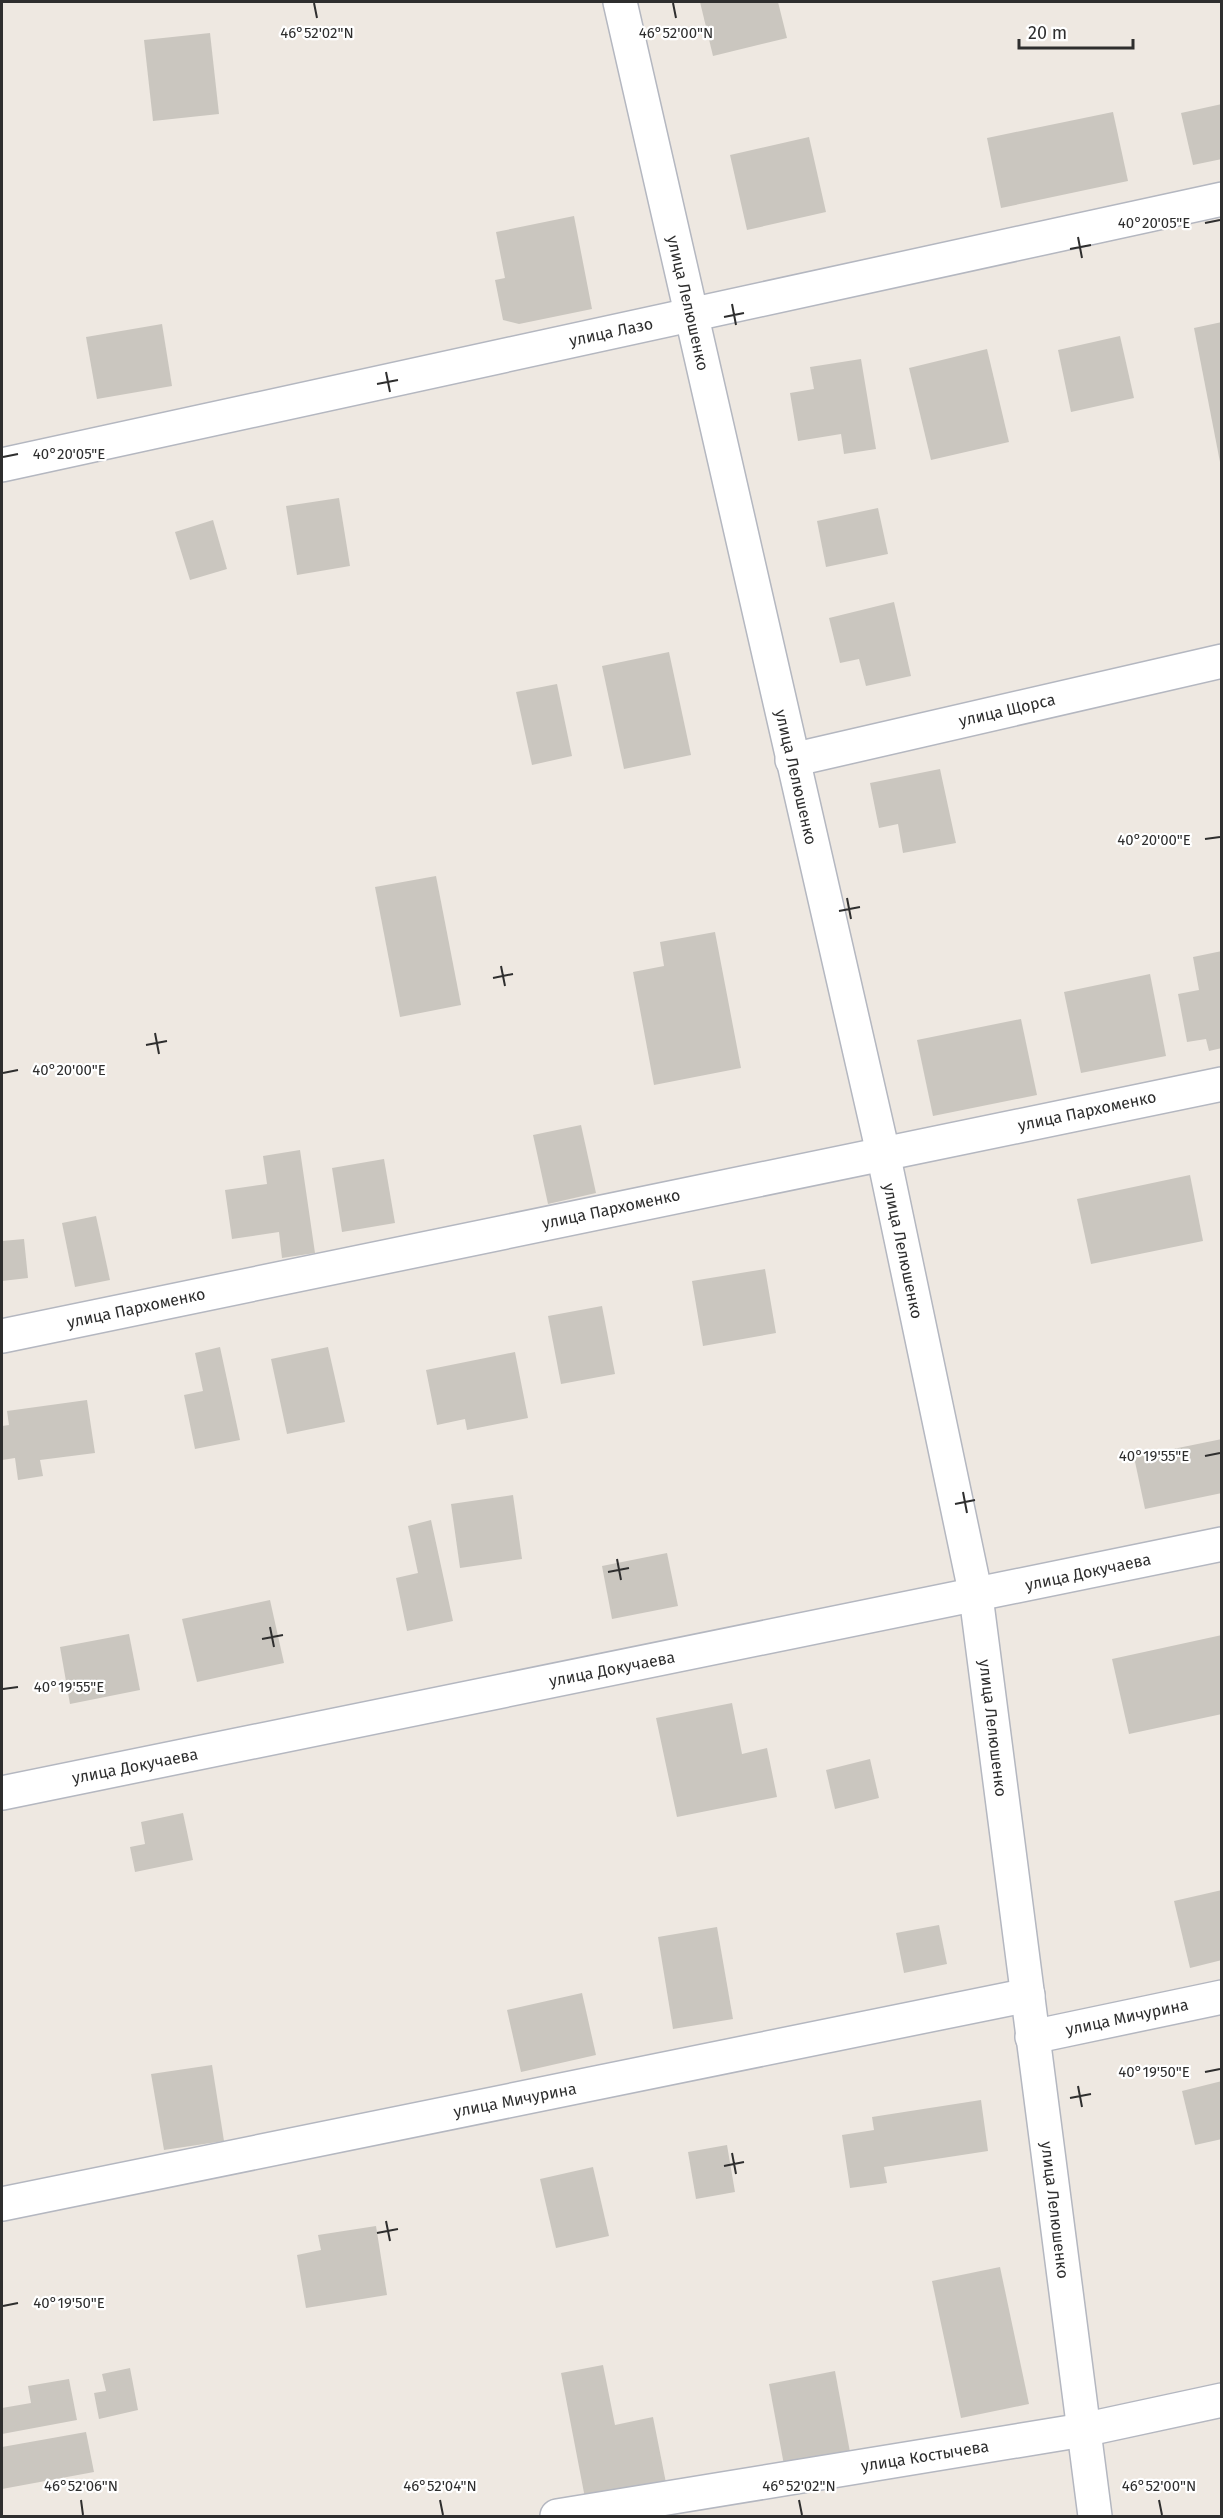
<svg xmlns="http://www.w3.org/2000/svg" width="1223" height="2518" font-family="'Fira Sans',sans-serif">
	<rect width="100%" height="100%" fill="#eee8e1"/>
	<g fill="#cac6bf">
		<polygon points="700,2 778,2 787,38 713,56"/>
		<polygon points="210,33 219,114 153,121 144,40"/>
		<polygon points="1222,104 1222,159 1193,165 1181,113"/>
		<polygon points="1113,112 1128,181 1001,208 987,138"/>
		<polygon points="809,137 826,212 747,230 730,155"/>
		<polygon points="574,216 592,309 519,324 503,320 495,280 505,278 496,232"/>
		<polygon points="1222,322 1222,461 1220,462 1194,328"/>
		<polygon points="162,324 172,386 97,399 86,337"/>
		<polygon points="1120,336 1134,398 1071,412 1058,350"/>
		<polygon points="987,349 1009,442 931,460 909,368"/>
		<polygon points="861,359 876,449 844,454 841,434 798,441 790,393 814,389 810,367"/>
		<polygon points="339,498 350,566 297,575 286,506"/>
		<polygon points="878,508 888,554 826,567 817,521"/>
		<polygon points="213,520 227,569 190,580 175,532"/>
		<polygon points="894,602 911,676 866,686 859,659 840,663 829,618"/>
		<polygon points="669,652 691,755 624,769 602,666"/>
		<polygon points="557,684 572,756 532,765 516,692"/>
		<polygon points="940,769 956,843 903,853 898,824 879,828 870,783"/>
		<polygon points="436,876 461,1005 400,1017 375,887"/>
		<polygon points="715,932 741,1068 654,1085 633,972 664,966 660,942"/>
		<polygon points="1222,951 1222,1048 1209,1051 1206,1039 1187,1042 1178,994 1199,990 1193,957"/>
		<polygon points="1150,974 1166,1056 1081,1073 1064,992"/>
		<polygon points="1021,1019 1037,1095 933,1116 917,1040"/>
		<polygon points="581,1125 596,1193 548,1204 533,1135"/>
		<polygon points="300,1150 315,1253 282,1258 279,1232 232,1239 225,1190 267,1184 263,1156"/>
		<polygon points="384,1159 395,1223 342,1232 332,1168"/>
		<polygon points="1190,1175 1203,1241 1091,1264 1077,1199"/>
		<polygon points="96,1216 110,1280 75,1287 62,1223"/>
		<polygon points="24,1239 28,1278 2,1281 2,1241"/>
		<polygon points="765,1269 776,1333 703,1346 692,1281"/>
		<polygon points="602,1306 615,1374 561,1384 548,1316"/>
		<polygon points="220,1347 240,1440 195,1449 184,1395 203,1391 195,1353"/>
		<polygon points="328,1347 345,1422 287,1434 271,1359"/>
		<polygon points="515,1352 528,1418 467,1430 465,1419 437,1425 426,1370"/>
		<polygon points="87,1400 95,1453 40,1460 43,1476 18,1480 15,1458 2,1460 2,1426 9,1425 7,1411"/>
		<polygon points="1222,1439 1222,1493 1145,1509 1134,1457"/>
		<polygon points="513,1495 522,1559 460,1568 451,1504"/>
		<polygon points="431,1520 453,1621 407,1631 396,1578 418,1573 408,1526"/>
		<polygon points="667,1553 678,1606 612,1619 602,1566"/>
		<polygon points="270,1600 284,1663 197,1682 182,1619"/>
		<polygon points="129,1634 140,1690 70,1704 60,1647"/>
		<polygon points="1222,1635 1222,1714 1129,1734 1112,1659"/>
		<polygon points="732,1703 742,1754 767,1748 777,1797 677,1817 656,1718"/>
		<polygon points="870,1759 879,1798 835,1809 826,1770"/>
		<polygon points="183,1813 193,1860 135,1872 130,1847 145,1844 141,1822"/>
		<polygon points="1222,1890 1222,1960 1190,1968 1174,1901"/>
		<polygon points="939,1925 947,1964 904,1973 896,1933"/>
		<polygon points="717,1927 733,2019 673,2029 658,1937"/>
		<polygon points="582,1993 596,2055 521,2072 507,2010"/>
		<polygon points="212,2065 224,2141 164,2150 151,2074"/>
		<polygon points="1222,2081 1222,2139 1195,2145 1182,2091"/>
		<polygon points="981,2100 988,2151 884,2167 887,2183 850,2188 842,2135 874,2130 872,2117"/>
		<polygon points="727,2145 735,2192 696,2199 688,2152"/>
		<polygon points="593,2167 609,2236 556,2248 540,2179"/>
		<polygon points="376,2226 387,2295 306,2308 297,2255 321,2250 318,2235"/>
		<polygon points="1000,2267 1029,2404 961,2418 932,2281"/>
		<polygon points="603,2365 615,2425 653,2417 666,2483 585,2498 561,2373"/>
		<polygon points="130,2368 138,2410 99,2419 94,2393 106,2391 102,2374"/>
		<polygon points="835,2371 850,2452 784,2465 769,2384"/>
		<polygon points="69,2379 77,2420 2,2434 2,2408 31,2403 28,2386"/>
		<polygon points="86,2432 94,2472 2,2489 2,2447"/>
	</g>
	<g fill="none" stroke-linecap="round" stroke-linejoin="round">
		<defs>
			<g id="street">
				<polyline points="620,2 883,1153 976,1596 1095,2516"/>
				<polyline points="2,465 1222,199"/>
				<polyline points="792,760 1222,661"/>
				<polyline points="2,1336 1222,1084"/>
				<polyline points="2,1793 1222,1544"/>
				<polyline points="1032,2037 1222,1997"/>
				<polyline points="2,2204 1028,1995"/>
				<polyline points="557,2516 1083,2430 1222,2400"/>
			</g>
		</defs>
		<use href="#street" stroke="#b4b7c0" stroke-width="36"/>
		<use href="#street" stroke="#fff" stroke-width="33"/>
	</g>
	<path fill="none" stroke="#2e2e2e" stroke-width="2" d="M 314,3 L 317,18M 673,3 L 676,18M 1205,223 L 1220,220M 1078,237 L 1082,258M 1070,249 L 1091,245M 732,304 L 736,325M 724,317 L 744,313M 386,372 L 390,392M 377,384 L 398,380M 3,457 L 18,454M 1205,839 L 1220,837M 847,898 L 851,919M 839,911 L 860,907M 501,966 L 505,986M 493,978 L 513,974M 155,1033 L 159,1054M 146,1045 L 167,1041M 3,1073 L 18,1070M 1205,1456 L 1220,1453M 963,1492 L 967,1513M 955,1504 L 975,1500M 617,1559 L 621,1580M 608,1572 L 629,1568M 270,1627 L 274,1647M 262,1639 L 283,1635M 3,1689 L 18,1687M 1205,2072 L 1220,2069M 1078,2086 L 1082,2107M 1070,2098 L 1091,2094M 732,2153 L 736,2174M 724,2166 L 744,2162M 386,2221 L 390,2241M 377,2233 L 398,2229M 3,2306 L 18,2303M 81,2500 L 83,2515M 440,2500 L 443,2515M 799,2500 L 802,2515M 1159,2500 L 1162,2515"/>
	<g text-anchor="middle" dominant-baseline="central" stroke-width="4.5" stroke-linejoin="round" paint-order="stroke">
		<g font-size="16" fill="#2e2e2e" stroke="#fff">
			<text transform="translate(688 303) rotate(77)">улица Лелюшенко</text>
			<text transform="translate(611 332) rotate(-12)">улица Лазо</text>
			<text transform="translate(1007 710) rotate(-13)">улица Щорса</text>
			<text transform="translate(796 777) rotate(77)">улица Лелюшенко</text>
			<text transform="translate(1087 1111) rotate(-12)">улица Пархоменко</text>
			<text transform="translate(611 1209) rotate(-12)">улица Пархоменко</text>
			<text transform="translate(903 1251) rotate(78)">улица Лелюшенко</text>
			<text transform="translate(136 1308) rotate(-12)">улица Пархоменко</text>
			<text transform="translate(1088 1572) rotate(-12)">улица Докучаева</text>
			<text transform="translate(612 1669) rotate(-11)">улица Докучаева</text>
			<text transform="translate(993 1728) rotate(83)">улица Лелюшенко</text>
			<text transform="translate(135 1766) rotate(-11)">улица Докучаева</text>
			<text transform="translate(1127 2017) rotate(-12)">улица Мичурина</text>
			<text transform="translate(515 2100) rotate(-11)">улица Мичурина</text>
			<text transform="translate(1055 2210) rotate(83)">улица Лелюшенко</text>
			<text transform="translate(925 2456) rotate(-9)">улица Костычева</text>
		</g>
	</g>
	<g font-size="15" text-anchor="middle" fill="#2e2e2e" stroke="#fff" stroke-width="4.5" stroke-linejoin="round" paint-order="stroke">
		<text x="317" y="38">46°52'02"N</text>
		<text x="676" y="38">46°52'00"N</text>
		<text x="1154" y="228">40°20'05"E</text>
		<text x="69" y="459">40°20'05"E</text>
		<text x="1154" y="845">40°20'00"E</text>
		<text x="69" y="1075">40°20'00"E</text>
		<text x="1154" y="1461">40°19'55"E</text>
		<text x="69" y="1692">40°19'55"E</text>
		<text x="1154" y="2077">40°19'50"E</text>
		<text x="69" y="2308">40°19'50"E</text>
		<text x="81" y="2491">46°52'06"N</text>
		<text x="440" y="2491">46°52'04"N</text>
		<text x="799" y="2491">46°52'02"N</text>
		<text x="1159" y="2491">46°52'00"N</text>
	</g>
	<rect width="1223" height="2518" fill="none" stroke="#2e2e2e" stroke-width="6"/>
	<path d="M1019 39v9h114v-9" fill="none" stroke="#2e2e2e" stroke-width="3"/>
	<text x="1028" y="39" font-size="18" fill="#2e2e2e" stroke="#ffffff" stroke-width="4.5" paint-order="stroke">20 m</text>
</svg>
